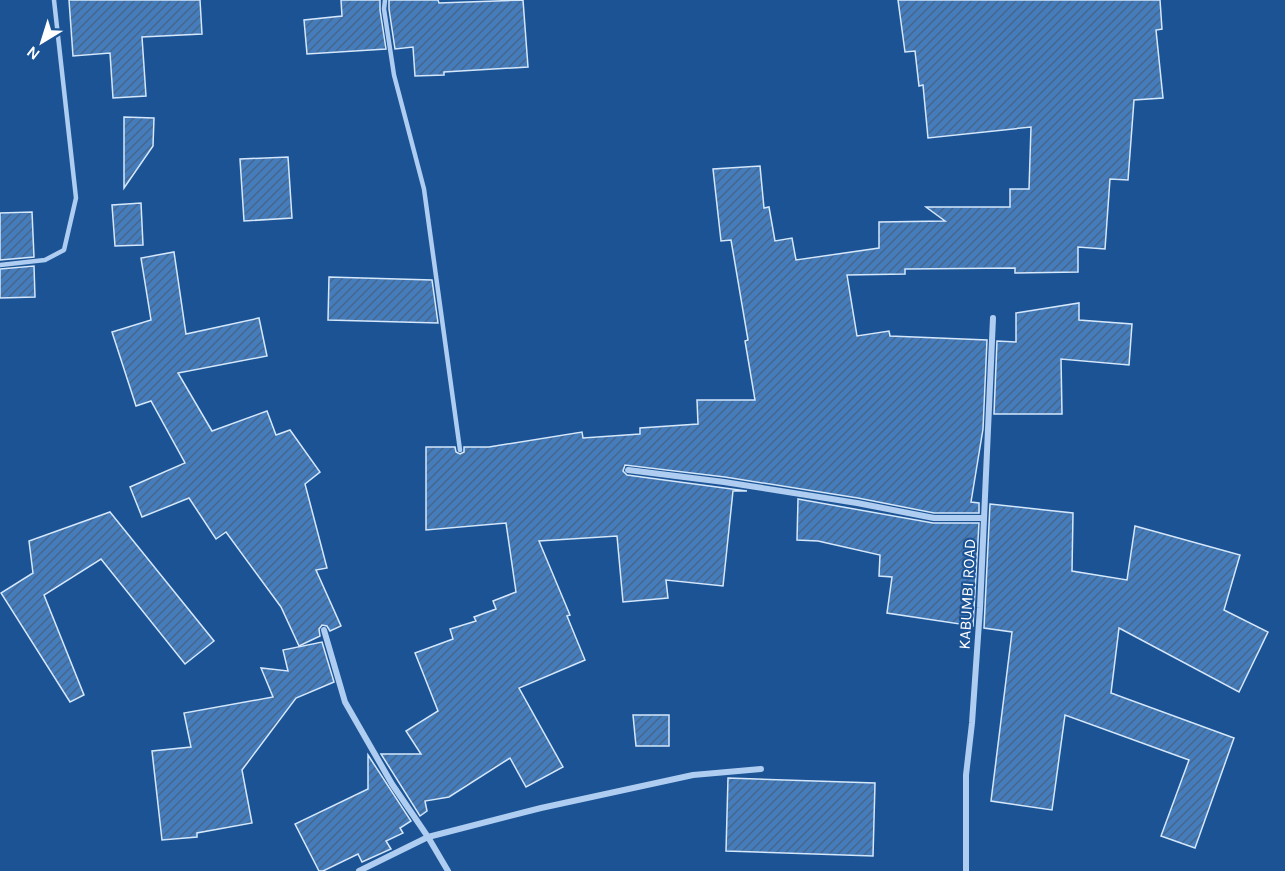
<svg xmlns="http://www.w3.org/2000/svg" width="1285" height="871" font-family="Karla,sans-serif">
	<defs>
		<pattern id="building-hatch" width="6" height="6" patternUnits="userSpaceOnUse" patternTransform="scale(1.5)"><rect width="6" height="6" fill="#447cbc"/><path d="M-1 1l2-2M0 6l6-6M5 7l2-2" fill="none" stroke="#48668a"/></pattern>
	</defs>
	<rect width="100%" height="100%" fill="#1b5395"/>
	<g fill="url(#building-hatch)" stroke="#d4e7fb" stroke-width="1.5">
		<polygon points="69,0 200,0 202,34 142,37 146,96 113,98 110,53 73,56"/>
		<polygon points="341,0 380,0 380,10 386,49 307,54 304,20 342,16"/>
		<polygon points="389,0 438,0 439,3 523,0 528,67 444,72 444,75 415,76 413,47 395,49 389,9"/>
		<polygon points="898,0 1160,0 1162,29 1156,30 1163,98 1134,100 1128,180 1110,179 1105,249 1078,247 1078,272 1015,273 1015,268 905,269 905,274 847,275 857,336 889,331 890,336 987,340 983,429 971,502 979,503 979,513 934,513 858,498 725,477 625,465 623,471 627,475 747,491 733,491 723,586 666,580 668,598 623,602 617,536 539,541 570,615 567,616 585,660 519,688 563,767 526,787 510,758 449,797 425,801 427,811 420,816 381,754 421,754 406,731 438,711 415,653 453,639 450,629 476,621 474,617 496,609 493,601 516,592 506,523 426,530 426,447 455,447 456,452 460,454 464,452 464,447 489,447 582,432 583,438 640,434 640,428 698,424 697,400 755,400 745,341 748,340 731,240 721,241 713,169 760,166 764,208 769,207 775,241 792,238 796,260 879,248 879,222 945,221 926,207 1010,207 1010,189 1029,189 1031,127 928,138 923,85 919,86 915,51 905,52"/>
		<polygon points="124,117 154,118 153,146 124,188"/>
		<polygon points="288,157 292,218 244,221 240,159"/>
		<polygon points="141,203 143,245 115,246 112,205"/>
		<polygon points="32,212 34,257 0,260 0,213"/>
		<polygon points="174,252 186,334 259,318 267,356 178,373 212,431 267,411 276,435 290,430 320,472 305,484 327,568 316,570 341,626 330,631 327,626 322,625 319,629 320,636 299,646 281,607 226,532 216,539 189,498 142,517 130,487 185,463 151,401 136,406 112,332 151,320 141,258"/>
		<polygon points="34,266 35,297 0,298 0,269"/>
		<polygon points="329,277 432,280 438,323 328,320"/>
		<polygon points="1079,303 1079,320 1132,324 1129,365 1061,359 1062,414 994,414 997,341 1016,342 1016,313"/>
		<polygon points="798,499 933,523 979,523 973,626 887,613 892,577 879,576 880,555 818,541 797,540"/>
		<polygon points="990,504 1073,513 1072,571 1127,580 1135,526 1240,555 1224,610 1268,632 1239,692 1119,628 1111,693 1234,738 1195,848 1161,836 1189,760 1065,715 1052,810 991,801 1012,632 984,628"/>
		<polygon points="110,512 214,641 185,664 101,559 44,595 84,695 70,702 1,593 33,573 29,541"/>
		<polygon points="322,642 334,682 296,698 242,770 252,823 197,833 197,837 162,840 152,751 191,747 184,713 273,697 261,668 288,671 283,650"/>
		<polygon points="633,715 669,715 669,746 636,746"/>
		<polygon points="368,755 411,821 400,828 403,833 386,841 391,849 362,862 358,854 323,871 319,871 295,824 368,789"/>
		<polygon points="728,778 875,783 873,856 726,851"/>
	</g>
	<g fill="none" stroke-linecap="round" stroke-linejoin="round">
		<g stroke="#aecdf0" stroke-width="4.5">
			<polyline points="385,0 384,9 394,75 424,189 460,450"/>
			<polyline points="0,265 45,260 64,250 76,198 54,0"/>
		</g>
		<g stroke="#aecdf0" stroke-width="6">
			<polyline points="628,470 724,482 857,503 934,518 984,518"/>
			<polyline points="324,630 345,702 392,784 428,837 541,808 693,775 761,769"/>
			<polyline points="359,871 428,837 448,871"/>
			<polyline points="966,871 966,775 972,723 980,608 993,318"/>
		</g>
	</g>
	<g text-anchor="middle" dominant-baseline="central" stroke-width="4.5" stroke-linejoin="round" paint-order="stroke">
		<g font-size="16" fill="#fff" stroke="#1b5395">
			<text transform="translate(967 594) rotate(-87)">KABUMBI ROAD</text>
		</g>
	</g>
	<g transform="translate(42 42) rotate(218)" stroke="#1b5395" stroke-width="4.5" paint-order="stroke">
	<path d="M0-4.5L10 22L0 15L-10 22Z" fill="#ffffff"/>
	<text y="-9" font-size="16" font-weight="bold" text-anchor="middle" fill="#ffffff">N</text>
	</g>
</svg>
